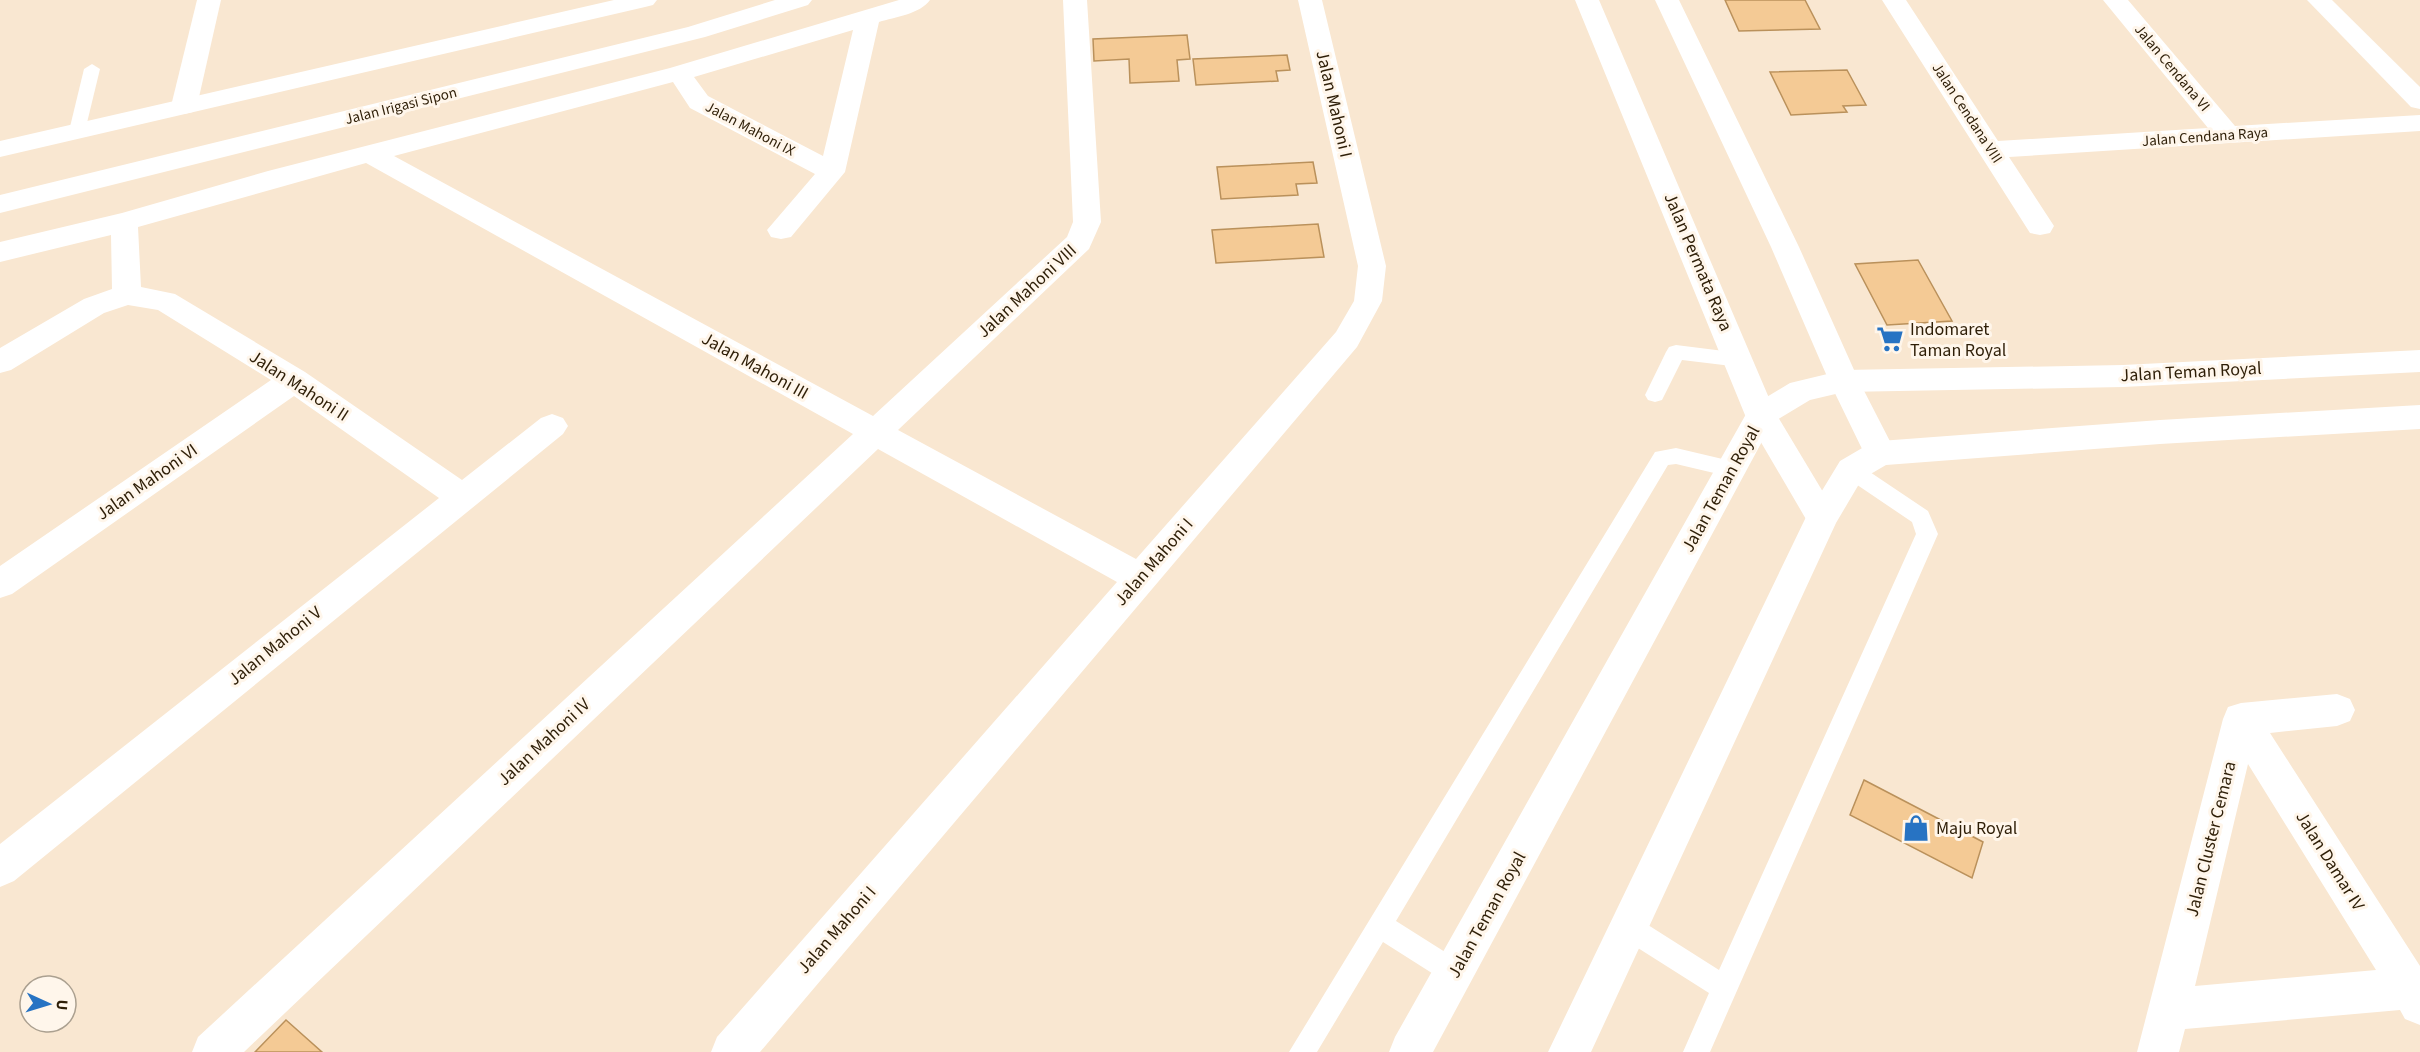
<svg xmlns="http://www.w3.org/2000/svg" width="2420" height="1052" font-family="'Source Sans 3',sans-serif">
	<rect width="100%" height="100%" fill="#f9e7d1"/>
	<g fill="#f4ca95" stroke="#ba915b" stroke-width="1.5">
		<polygon points="1725,0 1805,0 1820,29 1739,31"/>
		<polygon points="1187,35 1190,59 1177,60 1179,81 1130,83 1129,59 1094,61 1093,39"/>
		<polygon points="1287,55 1290,70 1276,71 1278,81 1196,85 1193,59"/>
		<polygon points="1847,70 1866,105 1843,106 1847,112 1791,115 1770,72"/>
		<polygon points="1313,162 1317,183 1296,184 1298,195 1221,199 1217,167"/>
		<polygon points="1318,224 1324,257 1216,263 1212,230"/>
		<polygon points="1918,260 1952,321 1887,325 1855,264"/>
		<polygon points="1864,780 1983,842 1972,878 1850,815"/>
		<polygon points="286,1020 322,1052 255,1052"/>
	</g>
	<g fill="none" stroke-linecap="round" stroke-linejoin="round">
		<g fill="#fff" fill-rule="evenodd">
			<polygon points="92,64 100,69 85,131 83,135 71,135 69,131 84,69"/>
			<polygon points="1676,345 1740,353 1747,355 1750,360 1747,365 1740,367 1682,360 1662,400 1655,402 1648,400 1645,395 1666,352 1669,347"/>
			<polygon points="1676,448 1731,461 1738,463 1741,469 1738,475 1731,477 1676,464 1668,465 1396,921 1464,964 1468,973 1464,982 1455,986 1446,982 1383,942 1317,1052 1289,1052 1655,452"/>
			<polygon points="1851,462 1858,464 1928,511 1938,534 1710,1052 1683,1052 1709,993 1619,936 1615,927 1619,918 1628,914 1637,918 1719,970 1916,534 1912,522 1844,476 1841,470 1844,464"/>
		</g>
		<g fill="#fff" fill-rule="evenodd">
			<polygon points="197,0 221,0 197,106 193,112 184,114 175,112 171,106"/>
			<path d="M 899,0 L 930,0 C 920,14 895,17 879,22 L 845,172 L 791,237 L 781,239 L 771,237 L 767,230 L 815,174 L 690,108 L 673,82 L 394,156 L 873,416 L 1067,237 L 1073,222 L 1063,0 L 1087,0 L 1101,222 L 1089,249 L 898,430 L 1136,559 L 1336,332 L 1354,301 L 1358,266 L 1298,0 L 1322,0 L 1386,266 L 1382,301 L 1357,347 L 760,1052 L 711,1052 L 717,1037 L 1117,582 L 878,449 L 244,1052 L 192,1052 L 198,1037 L 853,434 L 366,163 L 138,227 L 141,287 L 175,294 L 305,372 L 462,480 L 541,418 L 552,414 L 563,418 L 568,426 L 563,434 L 14,881 L 0,887 L 0,844 L 439,498 L 294,396 L 12,594 L 0,598 L 0,566 L 271,380 L 158,310 L 128,305 L 104,313 L 11,370 L 0,373 L 0,348 L 84,299 L 112,289 L 111,235 L 0,262 L 0,242 L 122,213 L 268,171 L 670,68 ZM 853,30 L 823,156 L 708,96 L 694,77 Z"/>
			<polygon points="1575,0 1599,0 1775,412 1838,517 1834,526 1822,530 1810,526 1745,415"/>
			<polygon points="1655,0 1679,0 1799,247 1859,381 1896,453 1891,462 1880,465 1869,462 1864,453 1829,381 1771,247"/>
			<polygon points="1882,0 1906,0 1998,141 2208,128 2103,0 2128,0 2235,126 2420,115 2420,131 2009,157 2054,226 2050,233 2040,235 2030,233"/>
			<polygon points="2307,0 2332,0 2420,87 2420,109 2411,107"/>
			<path d="M 2337,694 L 2350,699 L 2355,710 L 2350,721 L 2337,726 L 2270,733 L 2420,966 L 2420,1025 L 2405,1019 L 2400,1010 L 2185,1029 L 2179,1052 L 2137,1052 L 2223,719 L 2228,707 L 2241,703 ZM 2248,764 L 2376,970 L 2195,986 Z"/>
		</g>
		<g fill="#fff" fill-rule="evenodd">
			<polygon points="614,0 657,0 653,5 645,7 0,157 0,141"/>
			<polygon points="775,0 812,0 808,5 705,37 0,213 0,195 688,27"/>
			<polygon points="2420,350 2420,372 2123,387 1844,392 1810,400 1772,423 1433,1052 1389,1052 1395,1037 1750,407 1790,383 1844,370 2123,365"/>
			<polygon points="2420,405 2420,429 2160,444 1886,465 1862,479 1836,523 1591,1052 1548,1052 1806,517 1840,461 1869,444 1880,441 2160,420"/>
		</g>
	</g>
	<defs>
		<symbol id="supermarket-bare" viewBox="-9 -9 18 18"><path d="M-6-5.5h2.5l.6 2H6L4.5 2H-2.5L-4.4-4H-6ZM-1.5 3.2a1.3 1.3 0 1 0 .1 0ZM3 3.2a1.3 1.3 0 1 0 .1 0Z" fill="#2773c3" stroke="#fff6eb" stroke-width="2.5" paint-order="stroke"/></symbol>
		<symbol id="shop-bare" viewBox="-9 -9 18 18"><path d="M-5-2.5h2.3a2.7 3.5 0 0 1 5.4 0H5L5.5 6h-11ZM-1.5-2.5h3a1.5 2.3 0 0 0-3 0Z" fill="#2773c3" stroke="#fff6eb" stroke-width="2.5" paint-order="stroke"/></symbol>
	</defs>
	<g fill-rule="evenodd">
		<use href="#supermarket-bare" x="1871" y="320" width="38" height="38"/>
		<use href="#shop-bare" x="1897" y="809" width="38" height="38"/>
	</g>
	<g text-anchor="middle" dominant-baseline="central" stroke-width="6" stroke-linejoin="round" paint-order="stroke">
		<g font-size="15" fill="#2e1e07" stroke="#fff6eb">
			<text transform="translate(2172 68) rotate(50)">Jalan Cendana VI</text>
			<text transform="translate(401 106) rotate(-14)">Jalan Irigasi Sipon</text>
			<text transform="translate(1967 113) rotate(57)">Jalan Cendana VIII</text>
			<text transform="translate(750 129) rotate(28)">Jalan Mahoni IX</text>
			<text transform="translate(2205 137) rotate(-4)">Jalan Cendana Raya</text>
		</g>
		<g font-size="18" fill="#2e1e07" stroke="#fff6eb">
			<text transform="translate(1334 104) rotate(77)">Jalan Mahoni I</text>
			<text transform="translate(1698 262) rotate(67)">Jalan Permata Raya</text>
			<text transform="translate(1027 291) rotate(-43)">Jalan Mahoni VIII</text>
			<text transform="translate(755 366) rotate(29)">Jalan Mahoni III</text>
			<text transform="translate(2191 372) rotate(-3)">Jalan Teman Royal</text>
			<text transform="translate(299 386) rotate(33)">Jalan Mahoni II</text>
			<text transform="translate(147 482) rotate(-35)">Jalan Mahoni VI</text>
			<text transform="translate(1721 489) rotate(-61)">Jalan Teman Royal</text>
			<text transform="translate(1154 562) rotate(-49)">Jalan Mahoni I</text>
			<text transform="translate(275 646) rotate(-39)">Jalan Mahoni V</text>
			<text transform="translate(544 742) rotate(-43)">Jalan Mahoni IV</text>
			<text transform="translate(2211 839) rotate(-76)">Jalan Cluster Cemara</text>
			<text transform="translate(2330 861) rotate(58)">Jalan Damar IV</text>
			<text transform="translate(1487 915) rotate(-61)">Jalan Teman Royal</text>
			<text transform="translate(837 930) rotate(-49)">Jalan Mahoni I</text>
		</g>
		<g font-size="18" fill="#2e1e07" stroke="#fff6eb" text-anchor="start">
			<text x="1910" y="329">Indomaret<tspan x="1910" dy="21">Taman Royal</tspan></text>
			<text x="1936" y="828">Maju Royal</text>
		</g>
	</g>
	<g transform="translate(48 1004) rotate(94)"><circle r="28" fill="#fff6eb" stroke="#aba090" stroke-width="1.5"/>
	<path d="M0-4.5L10 22L0 15L-10 22Z" fill="#2773c3"/>
	<text y="-9" font-size="16" font-weight="bold" text-anchor="middle" fill="#2e1e07">U</text>
	</g>
</svg>
